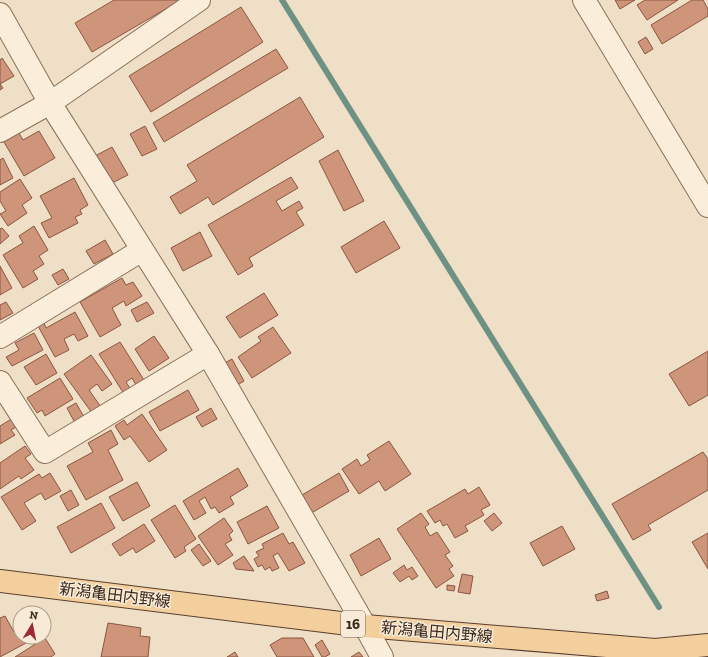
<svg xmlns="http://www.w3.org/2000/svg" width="708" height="657" font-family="'Zilla Slab','Noto Sans JP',serif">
	<rect width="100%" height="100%" fill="#efdfc6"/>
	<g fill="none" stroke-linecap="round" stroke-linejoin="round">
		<polyline stroke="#6d9285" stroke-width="6" points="282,0 659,607"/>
	</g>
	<g fill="#ce957b" stroke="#8b5640">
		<polygon points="114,0 181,0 92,52 75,23"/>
		<polygon points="615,0 635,0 620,9"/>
		<polygon points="645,0 678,0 647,20 637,5"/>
		<polygon points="692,0 703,0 708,9 708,16 662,44 651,25"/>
		<polygon points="241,7 263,42 151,112 129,76"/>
		<polygon points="646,37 653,49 645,54 638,42"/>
		<polygon points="276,49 288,68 164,142 153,123"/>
		<polygon points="2,58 14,76 0,84 3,88 0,90 0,60"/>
		<polygon points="300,97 324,137 213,205 208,197 180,214 170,197 197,181 187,165"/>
		<polygon points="145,126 157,149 142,156 130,134"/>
		<polygon points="16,128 23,140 39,131 55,158 24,176 1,137"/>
		<polygon points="112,147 128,175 110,184 95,156"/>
		<polygon points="338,150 364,201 344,211 319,161"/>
		<polygon points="3,158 13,178 0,185 0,160"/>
		<polygon points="291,177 298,188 276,201 282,211 299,201 303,208 296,212 304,225 249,258 253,266 238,275 208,225"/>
		<polygon points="74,178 88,205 80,210 82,214 75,217 78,223 49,238 41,223 52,218 40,196"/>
		<polygon points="20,179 32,198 22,205 27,213 8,226 0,214 6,211 0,201 0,192"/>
		<polygon points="384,221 400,248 356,273 341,247"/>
		<polygon points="34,226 48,250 39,256 44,264 33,271 38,279 23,288 3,255 23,243 19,236"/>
		<polygon points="2,228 9,236 0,244 0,229"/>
		<polygon points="200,232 212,256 183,271 171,248"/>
		<polygon points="105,240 113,254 94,264 86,251"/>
		<polygon points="0,266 12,288 0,295"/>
		<polygon points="63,269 69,279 58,285 52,275"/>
		<polygon points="122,278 126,285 133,282 142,296 126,306 124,301 112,308 121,325 100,337 80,302"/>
		<polygon points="264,293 278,315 240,338 226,317"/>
		<polygon points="6,302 13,313 0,320 0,305"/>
		<polygon points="147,302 154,313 137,322 131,310"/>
		<polygon points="75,312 88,336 78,341 74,334 64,339 69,350 55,357 38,326 44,323 46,328"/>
		<polygon points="273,327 291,353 252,378 238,357 261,341 258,337"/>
		<polygon points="34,333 43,350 12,366 6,357 19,350 15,343"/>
		<polygon points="154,336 169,358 149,371 135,349"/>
		<polygon points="120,342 144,380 136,385 132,378 126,382 131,390 124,394 99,354"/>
		<polygon points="708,351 708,395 689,406 669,374"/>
		<polygon points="46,354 57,373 36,385 24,367"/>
		<polygon points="91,355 112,384 102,391 97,384 89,390 101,407 92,413 64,374"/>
		<polygon points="232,359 244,381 234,387 221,365"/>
		<polygon points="60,378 73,399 45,416 42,410 37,413 27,398"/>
		<polygon points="188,390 199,410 160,431 149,412"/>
		<polygon points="76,403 84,417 75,423 67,408"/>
		<polygon points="211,408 217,419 202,427 196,417"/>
		<polygon points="142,414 167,450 149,462 130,436 124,440 115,426 124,420 127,425"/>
		<polygon points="13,418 18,426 11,430 15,435 0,444 0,426"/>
		<polygon points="111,430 118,444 108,450 123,480 86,500 67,466 93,452 88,443"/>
		<polygon points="389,441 411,474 385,491 379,481 359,494 342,469 357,459 361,466 370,460 367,455"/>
		<polygon points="25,446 31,454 25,458 34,470 21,479 19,476 0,489 0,463"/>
		<polygon points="703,452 708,459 708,490 648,525 651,530 633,540 612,504"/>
		<polygon points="238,468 248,486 230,497 234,504 219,513 215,507 211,509 205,497 199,501 206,513 194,520 183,501"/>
		<polygon points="50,473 61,491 45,500 41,493 24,503 36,521 22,530 1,497 39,474 42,478"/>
		<polygon points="339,473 349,491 308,515 297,498"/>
		<polygon points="137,482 150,506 123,521 109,497"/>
		<polygon points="479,487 490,505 481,510 484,515 465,526 468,531 455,538 447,524 443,526 440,520 435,523 427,511 465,489 468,494"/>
		<polygon points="71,490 79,505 68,511 60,496"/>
		<polygon points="101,503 115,528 71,553 57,527"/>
		<polygon points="175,505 196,539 184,547 186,551 175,558 151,520"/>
		<polygon points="267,506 279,528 248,544 237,522"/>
		<polygon points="421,513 429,524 425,527 430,536 437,532 450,552 445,555 453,566 449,569 454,576 436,588 397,529"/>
		<polygon points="494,513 502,523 492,531 484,521"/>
		<polygon points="224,518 233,531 229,535 232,540 225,544 233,555 218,565 198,536"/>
		<polygon points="144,524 155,541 136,553 133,548 120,556 112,544"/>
		<polygon points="562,526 575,549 543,566 530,543"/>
		<polygon points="283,533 289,544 293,542 305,563 289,571 278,553 273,556 279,568 272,571 270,567 265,570 262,565 258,567 254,559 259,556 256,552 264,548 262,544"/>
		<polygon points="708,533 708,569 692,542"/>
		<polygon points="379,538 391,559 361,576 350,555"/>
		<polygon points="199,544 211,561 203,566 191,550"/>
		<polygon points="244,556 254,571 236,569 233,563"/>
		<polygon points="404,565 407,570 412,567 418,576 412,580 409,576 400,582 393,573"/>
		<polygon points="462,574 473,576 470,594 458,592"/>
		<polygon points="447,585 455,586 454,591 447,590"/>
		<polygon points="607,591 609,598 597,601 595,595"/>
		<polygon points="5,616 14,632 19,630 20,637 23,637 26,643 0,657 0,618"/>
		<polygon points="108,623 141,628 140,636 150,637 148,657 101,657"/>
		<polygon points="45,638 55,654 51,657 15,657"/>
		<polygon points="282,638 303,638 314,657 277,657 270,645"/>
		<polygon points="322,640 330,654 325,657 322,657 315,645"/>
		<polygon points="235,652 238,657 227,657"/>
		<polygon points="359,652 363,657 351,657"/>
	</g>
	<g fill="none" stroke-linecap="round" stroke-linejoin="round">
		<defs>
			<g id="minor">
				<polyline points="584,0 708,206"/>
				<polyline points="0,14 50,103 208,354 365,626 382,657"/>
				<polyline points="0,131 50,103 199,0"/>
				<polyline points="0,337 142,250"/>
				<polyline points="0,382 45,452 208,354"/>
			</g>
			<polyline id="major" points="0,581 365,626 655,650 708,645"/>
		</defs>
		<use href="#minor" stroke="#8b705b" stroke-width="24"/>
		<use href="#major" stroke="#593e2f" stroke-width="24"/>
		<use href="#minor" stroke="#faedda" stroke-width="22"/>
		<use href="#major" stroke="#f3cf9e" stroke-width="22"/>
	</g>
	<g text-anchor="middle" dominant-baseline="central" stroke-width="3" stroke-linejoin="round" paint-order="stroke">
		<rect fill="#f7ead6" stroke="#736456" stroke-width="1" x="341" y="611" width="24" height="26" rx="3"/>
		<g font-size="15" font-weight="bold" fill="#3b2a1f">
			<text x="353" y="624">16</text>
		</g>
		<g font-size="16" fill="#3b2a1f" stroke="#f7ead6">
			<text transform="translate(115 595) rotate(7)">新潟亀田内野線</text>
			<text transform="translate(437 632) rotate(5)">新潟亀田内野線</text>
		</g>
	</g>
	<g transform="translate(32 625) rotate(10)"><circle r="19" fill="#f7ead6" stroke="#ac9d8d"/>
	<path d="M0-3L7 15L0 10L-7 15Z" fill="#9c2936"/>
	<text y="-6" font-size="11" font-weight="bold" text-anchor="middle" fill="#3b2a1f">N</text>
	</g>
</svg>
